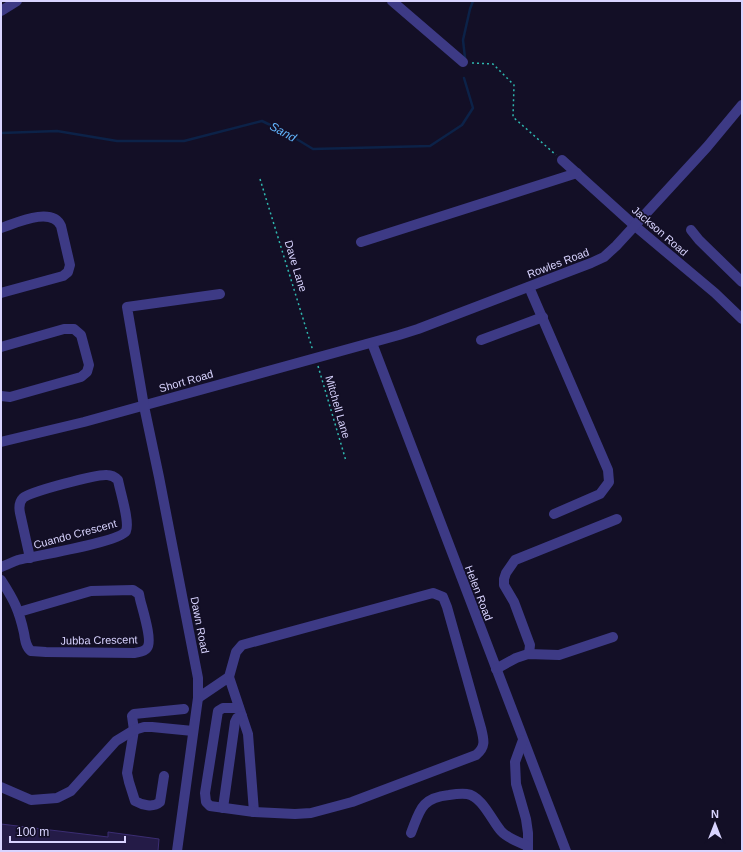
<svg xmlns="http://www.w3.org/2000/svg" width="743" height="852" font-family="Arial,sans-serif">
	<rect width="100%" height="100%" fill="#130f26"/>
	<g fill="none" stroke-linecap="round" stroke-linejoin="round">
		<g stroke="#0c2248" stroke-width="2.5">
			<polyline points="465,58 463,40 470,9 473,1"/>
			<polyline points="1,133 57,131 117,141 184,141 262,121 285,132 313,149 430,146 462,125 473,108 464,78"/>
		</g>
	</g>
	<polygon fill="#241b47" stroke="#3b2d73" points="1,824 108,837 108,832 159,839 158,851 1,851"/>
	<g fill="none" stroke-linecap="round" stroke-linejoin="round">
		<g stroke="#2fb8b0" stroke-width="1.5" stroke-dasharray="2 3" stroke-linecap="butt">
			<polyline points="472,63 493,64 514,85 513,117 556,155"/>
			<polyline points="260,179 313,351"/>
			<polyline points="318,366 346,461"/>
		</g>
		<g stroke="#3d3a85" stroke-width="10">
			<polyline points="392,1 463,62"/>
			<polyline points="1,11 17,1"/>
			<polyline points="562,160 635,226 715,293 742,319"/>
			<path d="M 1,228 C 16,223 52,206 61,226 L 70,265 L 68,272 L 63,276 L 1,293"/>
			<polyline points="691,230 699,240 742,282"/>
			<polyline points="361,242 577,173"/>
			<polyline points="529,287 608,470 609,482 600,494 554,514"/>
			<polyline points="481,340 543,317"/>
			<polyline points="372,343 566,851"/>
			<polyline points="1,347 64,329 74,329 81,335 89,365 87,372 81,377 10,397 1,396"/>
			<polyline points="1,442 84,422 399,335 418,329 591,263 604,257 616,246 707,147 742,105"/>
			<path d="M 1,567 C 7,565 12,562 18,560 C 34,556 120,542 126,531 C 130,522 120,491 118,480 C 115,477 112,475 107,475 C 97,474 29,492 23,498 C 19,502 19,508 20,513 L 30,558"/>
			<path d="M 1,580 C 14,600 19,610 24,633 C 25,640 26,647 31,651 L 46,652 L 135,653 C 139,652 144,652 147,648 C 153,641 142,608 140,599 L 139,594 L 133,590 L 91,591 L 19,612"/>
			<polyline points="529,654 530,645 514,602 504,585 504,579 506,573 515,560 617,519"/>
			<polyline points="496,669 516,658 528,654 559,655 613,637"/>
			<path d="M 198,698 L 229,677 L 236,652 L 242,645 L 433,593 L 443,597 L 447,607 L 481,728 C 484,740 486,747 476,755 L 352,802 L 311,813 L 295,814 L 254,812 L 248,734 L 229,677"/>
			<polyline points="239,708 223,708 218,711 205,793 206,802 210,806 254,812"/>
			<polyline points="523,740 515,762 516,784 526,819 528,833 528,851"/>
			<path d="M 164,776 L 160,802 C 153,808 142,805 135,801 L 129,782 L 127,773 L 134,730 L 132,716 L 134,714 L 184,709"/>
			<polyline points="1,787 31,800 57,798 71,791 116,741 134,730 144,727 152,727 193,731"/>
			<polyline points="223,808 235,722 237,718 242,716"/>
			<path d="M 411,833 C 420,810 421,798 449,795 C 455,794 461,793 467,794 C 482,796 492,821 501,831 C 508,839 519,842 528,846"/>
			<polyline points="177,851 198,698 198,678 159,477 144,406 127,307 220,294"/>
		</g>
	</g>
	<g text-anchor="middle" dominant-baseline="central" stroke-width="3.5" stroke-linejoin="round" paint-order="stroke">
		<g font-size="11" fill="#d9d4ff" stroke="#130f26">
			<text transform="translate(660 231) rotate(41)">Jackson Road</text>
			<text transform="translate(558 263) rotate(-21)">Rowles Road</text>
			<text transform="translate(296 266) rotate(73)">Dave Lane</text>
			<text transform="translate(186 381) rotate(-16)">Short Road</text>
			<text transform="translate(338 407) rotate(74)">Mitchell Lane</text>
			<text transform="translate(75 534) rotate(-15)">Cuando Crescent</text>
			<text transform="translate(479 593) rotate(69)">Helen Road</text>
			<text transform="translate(200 625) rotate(79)">Dawn Road</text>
			<text transform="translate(99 640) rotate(-1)">Jubba Crescent</text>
		</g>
		<g font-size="12" font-style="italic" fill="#62b6ff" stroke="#130f26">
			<text transform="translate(283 132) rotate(29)">Sand</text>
		</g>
	</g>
	<rect width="743" height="852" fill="none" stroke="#d9d4ff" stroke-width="4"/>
	<g transform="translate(715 824)" stroke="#130f26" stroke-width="3" paint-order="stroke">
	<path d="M0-3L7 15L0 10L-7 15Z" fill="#d9d4ff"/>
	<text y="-6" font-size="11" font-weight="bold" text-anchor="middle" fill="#d9d4ff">N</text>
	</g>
	<path d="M10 836v6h115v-6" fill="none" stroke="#d9d4ff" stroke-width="2"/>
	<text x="16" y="836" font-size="12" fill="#d9d4ff" stroke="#130f26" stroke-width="3" paint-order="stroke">100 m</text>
</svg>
